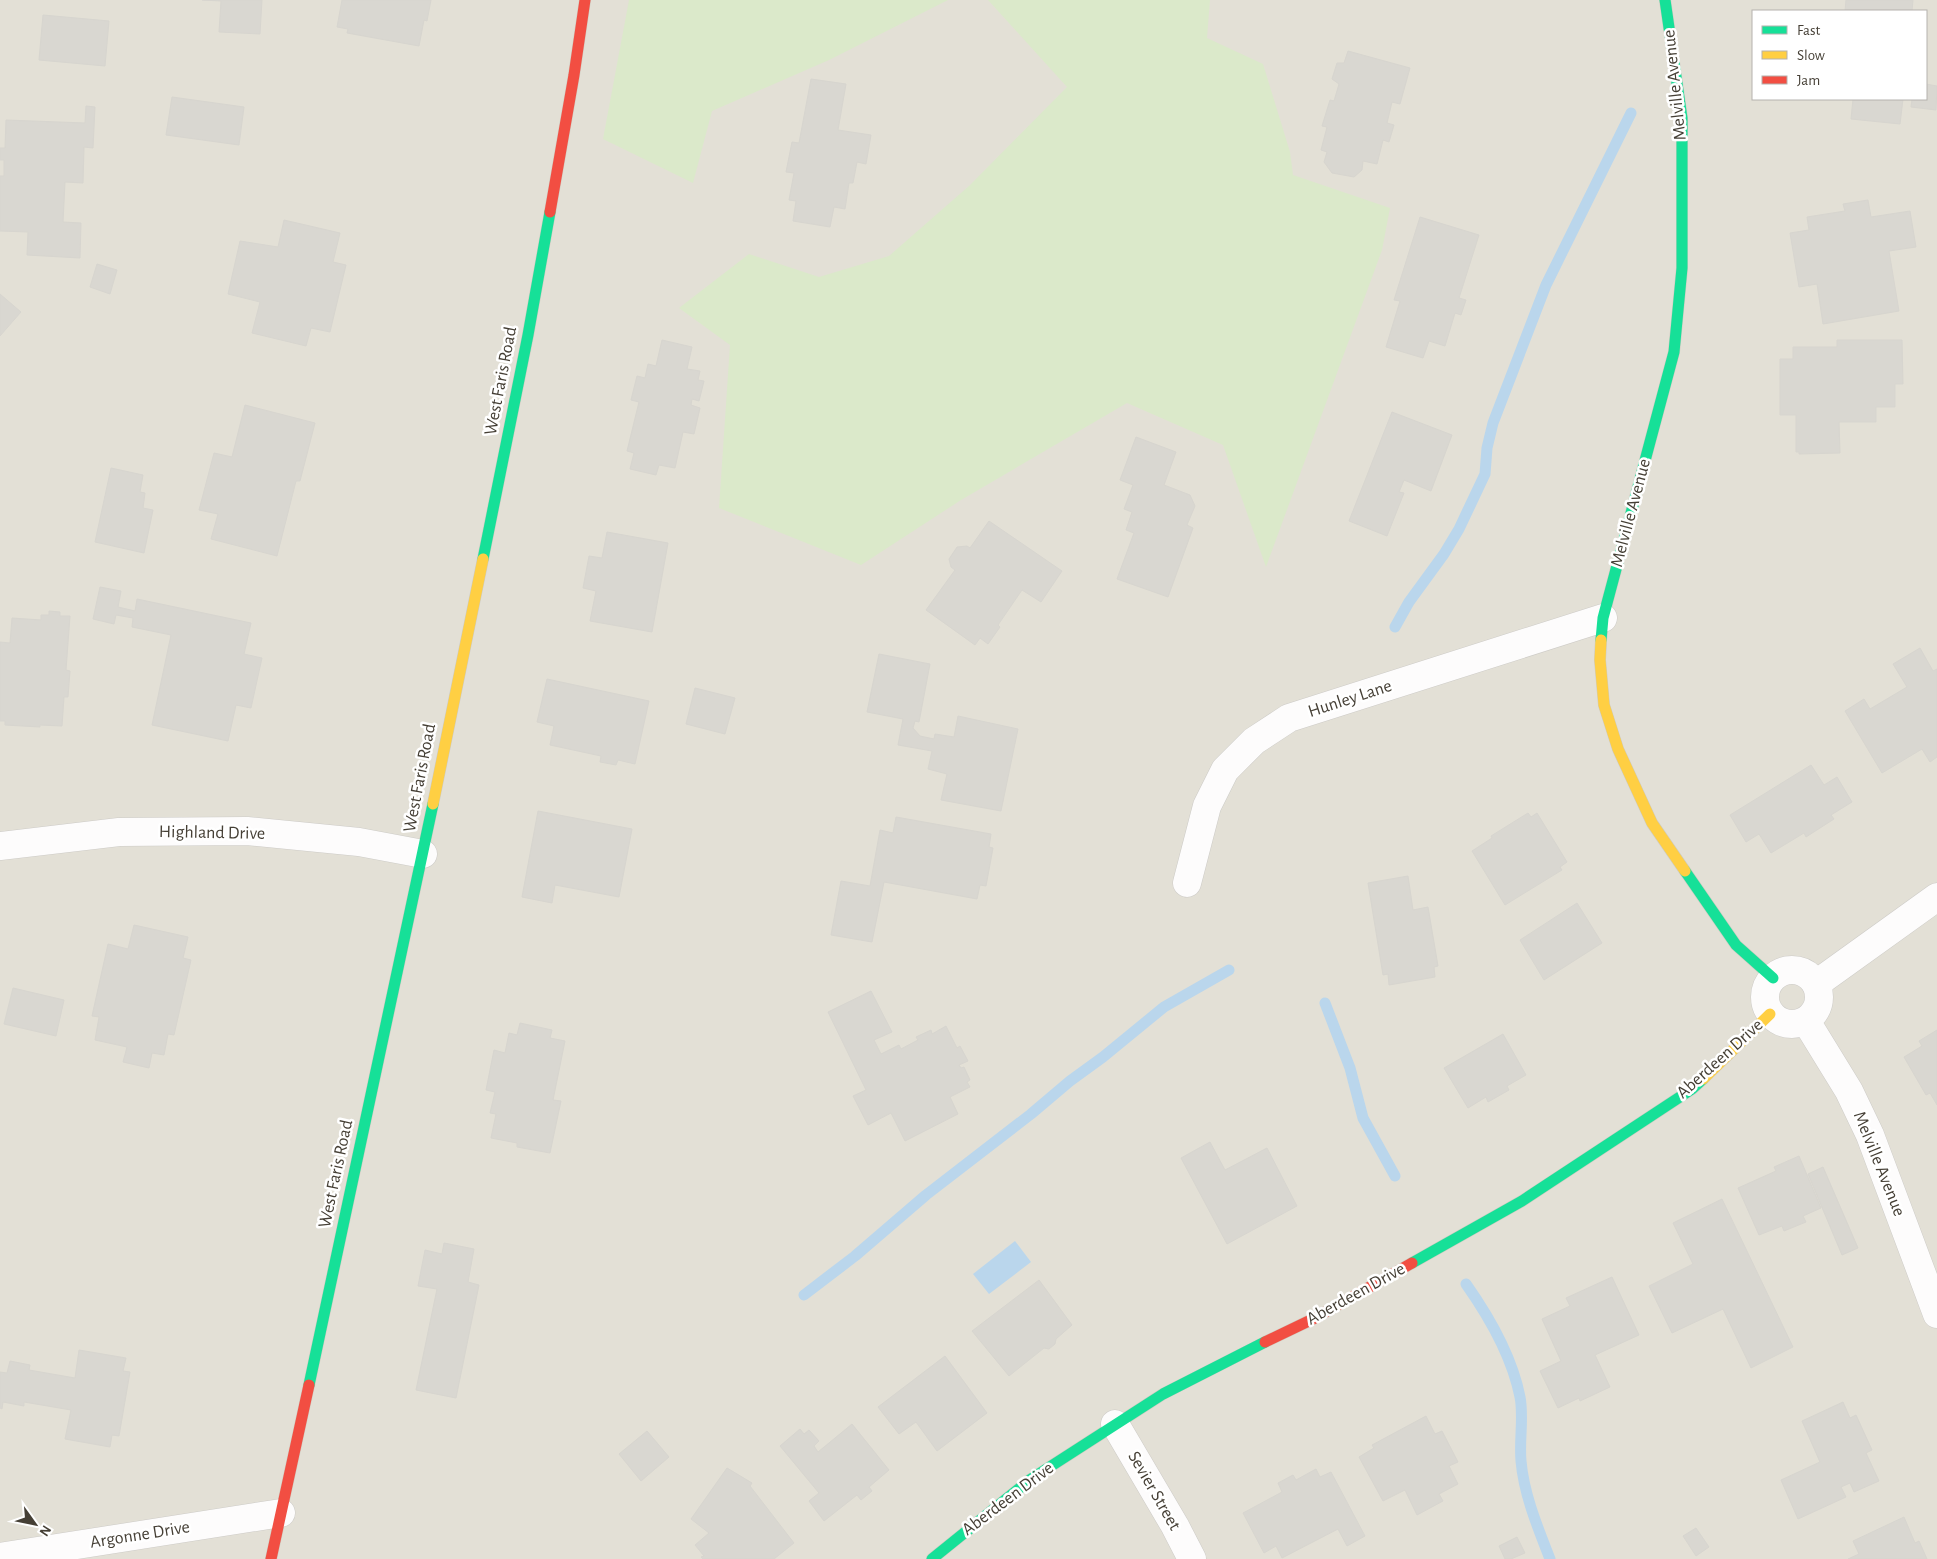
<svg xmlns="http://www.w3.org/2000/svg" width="1937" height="1559" font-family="'Alegreya Sans',sans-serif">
	<rect width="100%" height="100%" fill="#efeee9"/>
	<path fill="#e3e0d6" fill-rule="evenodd" d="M 0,0 L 1937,0 L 1937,1559 L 0,1559 ZM 1753,11 L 1926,11 L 1926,99 L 1753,99 Z"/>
	<g fill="#dbe9ca">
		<polygon points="629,0 948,0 829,60 712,111 693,183 603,139"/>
		<polygon points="988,0 1210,0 1207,38 1263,64 1290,152 1293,175 1390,208 1382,250 1266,567 1223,445 1127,403 961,500 861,565 719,508 730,345 679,308 749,254 819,277 889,256 969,186 1067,87"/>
	</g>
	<polygon fill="#bad6ec" points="1015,1241 1031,1262 989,1294 973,1274"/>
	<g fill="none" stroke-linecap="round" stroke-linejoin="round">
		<g stroke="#bad6ec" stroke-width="11">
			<polyline points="1395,627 1409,602 1444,554 1459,529 1485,474 1487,448 1493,423 1546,285 1631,113"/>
			<polyline points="1325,1003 1350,1068 1363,1118 1395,1176"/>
			<path d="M 1466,1284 C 1490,1318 1512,1356 1520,1397 C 1524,1417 1519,1440 1521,1461 C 1524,1495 1538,1528 1550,1559"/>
			<polyline points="804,1295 855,1256 926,1195 1031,1114 1070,1081 1103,1057 1164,1007 1229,970"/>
		</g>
	</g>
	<g fill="#d9d7d1" stroke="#d7d5cf">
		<polygon points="202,0 262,0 260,34 219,32 221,1"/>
		<polygon points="342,0 431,0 427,21 424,20 419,46 347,33 348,29 337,27"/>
		<polygon points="1846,0 1913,0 1912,11 1845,11"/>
		<polygon points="43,15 109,21 105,66 39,60"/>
		<polygon points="1348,51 1410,68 1400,104 1392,102 1387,123 1394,125 1389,142 1383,140 1377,164 1363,161 1362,170 1354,177 1332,173 1324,162 1327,152 1321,150 1327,127 1322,126 1330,100 1334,101 1339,84 1332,79 1337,63 1344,63"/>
		<polygon points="811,79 846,84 838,130 871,135 866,164 857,162 853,183 849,183 845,209 834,207 830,227 793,221 796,201 789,200 794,173 786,172 792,142 799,143"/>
		<polygon points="1926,84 1937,86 1936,110 1911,107 1912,99 1926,99"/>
		<polygon points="172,97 244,107 239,145 166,135"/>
		<polygon points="1853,99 1903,99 1900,124 1851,119"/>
		<polygon points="86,106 95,107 93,148 84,147 83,183 65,182 63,222 81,223 80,258 27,255 28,232 0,231 0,176 4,176 4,160 0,160 0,148 5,148 6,120 85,123"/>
		<polygon points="1868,200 1871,217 1910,211 1916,247 1889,251 1899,311 1823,324 1817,284 1799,287 1790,233 1809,230 1807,217 1845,211 1843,204"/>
		<polygon points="1420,217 1479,235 1459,298 1466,300 1461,315 1455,313 1445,346 1429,341 1423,358 1386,347 1400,301 1394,300"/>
		<polygon points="284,220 340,233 333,262 346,265 330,332 311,328 306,346 252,333 260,302 228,294 240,241 278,247"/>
		<polygon points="97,264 117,270 110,294 90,287"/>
		<polygon points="0,294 21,312 0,336"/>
		<polygon points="662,340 692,347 687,369 700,371 698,380 704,381 699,401 692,399 691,405 700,408 694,434 683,432 675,468 659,465 656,475 630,469 634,453 627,451 639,402 631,400 637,376 645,378 648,364 656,366"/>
		<polygon points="1837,340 1902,340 1903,384 1895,384 1895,407 1876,407 1876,422 1839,422 1840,453 1799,454 1799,452 1796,452 1796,415 1780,415 1780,359 1793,359 1793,347 1837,347"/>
		<polygon points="245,405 315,423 300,481 296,481 277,556 211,539 218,514 199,510 214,453 232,457"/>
		<polygon points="1392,412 1452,435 1431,491 1404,480 1399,492 1404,493 1387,536 1349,521"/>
		<polygon points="1136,437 1176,452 1164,485 1190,495 1195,506 1187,525 1193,528 1168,597 1117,579 1134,533 1126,530 1132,512 1124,509 1133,485 1120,480"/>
		<polygon points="111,468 143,475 140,492 145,493 143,508 153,510 144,553 95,542"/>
		<polygon points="989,521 1062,571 1041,602 1022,590 998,625 1000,627 988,644 980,638 975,645 926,610 955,570 951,567 949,559 957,547 967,546 970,548"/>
		<polygon points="607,532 668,543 652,632 590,621 596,591 583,588 589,556 602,558"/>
		<polygon points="100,587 121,591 118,607 135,611 137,599 251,623 244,654 262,658 251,708 236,705 228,741 152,725 171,635 132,627 133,618 116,615 114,624 93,619"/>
		<polygon points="49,611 60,612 60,616 70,616 66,670 70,671 68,697 64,697 62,726 40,725 40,727 5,725 5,721 0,721 0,642 10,643 12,618 41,620 41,615 49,615"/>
		<polygon points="1920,648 1933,671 1937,669 1937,757 1930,762 1922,749 1882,773 1845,711 1864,699 1870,709 1907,687 1893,664"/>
		<polygon points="879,654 930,664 919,722 915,721 913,728 920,736 934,739 935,734 954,737 958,716 1018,729 1001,811 941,800 947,774 928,769 932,751 898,745 903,719 867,712"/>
		<polygon points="547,679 649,701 635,764 618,760 616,765 600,762 601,756 550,745 554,726 537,722"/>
		<polygon points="695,688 735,698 725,734 686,724"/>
		<polygon points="1811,765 1824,785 1837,777 1852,802 1831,815 1834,819 1806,837 1804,833 1771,853 1759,834 1746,842 1730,815"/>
		<polygon points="538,811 632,829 619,897 555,885 552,903 522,897"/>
		<polygon points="1528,813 1531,817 1537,813 1567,862 1560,867 1562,870 1505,905 1472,851 1492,838 1491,836"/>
		<polygon points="896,817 991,834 989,847 993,848 986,886 980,885 977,899 884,882 872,942 831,935 841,881 870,886 880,830 893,833"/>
		<polygon points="1408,876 1413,910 1428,907 1438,966 1434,967 1435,977 1389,985 1388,974 1383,975 1368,883"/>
		<polygon points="1577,903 1602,943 1544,980 1520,940"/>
		<polygon points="134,925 188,937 183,958 191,960 174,1035 168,1034 164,1055 152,1053 149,1068 123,1062 127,1047 95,1040 99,1017 92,1016 108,944 128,949"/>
		<polygon points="13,988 64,1000 56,1036 4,1024"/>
		<polygon points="871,991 892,1032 874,1040 881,1054 899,1045 901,1049 918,1040 916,1037 931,1030 932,1034 946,1026 957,1048 960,1046 968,1061 959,1065 961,1068 964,1067 970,1080 967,1082 970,1087 950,1097 958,1114 905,1141 891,1113 868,1125 853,1096 866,1090 828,1012"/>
		<polygon points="520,1023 552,1030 550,1038 565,1041 553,1100 561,1101 550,1153 517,1147 517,1143 491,1138 496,1114 490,1113 495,1092 486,1090 494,1050 505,1053 509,1033 517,1035"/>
		<polygon points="1937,1030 1937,1105 1930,1093 1926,1095 1904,1057 1922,1046 1919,1041"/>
		<polygon points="1503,1034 1526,1075 1507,1086 1509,1090 1488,1102 1486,1097 1468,1108 1444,1068"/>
		<polygon points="1210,1142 1225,1170 1267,1148 1297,1206 1227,1244 1181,1158"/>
		<polygon points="1799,1156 1821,1208 1803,1216 1806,1222 1784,1231 1782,1226 1759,1235 1738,1188 1776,1171 1774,1167"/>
		<polygon points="1823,1167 1858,1248 1842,1255 1808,1174"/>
		<polygon points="1722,1199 1793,1347 1751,1368 1723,1309 1672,1333 1649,1286 1693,1264 1673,1223"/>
		<polygon points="444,1243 474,1249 468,1282 479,1285 456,1398 416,1390 437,1289 418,1286 425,1250 442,1254"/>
		<polygon points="1612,1277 1639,1335 1595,1355 1610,1387 1580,1401 1579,1398 1558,1408 1540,1371 1561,1361 1542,1319 1570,1306 1566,1298"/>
		<polygon points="1039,1280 1072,1325 1056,1339 1055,1344 1049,1349 1044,1348 1009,1376 972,1331"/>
		<polygon points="79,1350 126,1358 123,1371 130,1372 119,1436 112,1435 110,1447 65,1439 71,1410 24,1402 24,1406 3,1402 2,1409 0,1408 0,1372 7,1373 10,1361 30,1365 29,1370 75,1378"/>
		<polygon points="945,1356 987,1413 937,1451 916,1422 899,1434 878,1407"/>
		<polygon points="1843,1402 1850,1418 1856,1415 1872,1450 1866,1453 1879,1481 1854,1492 1850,1483 1841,1487 1846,1497 1798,1519 1781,1480 1820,1462 1802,1421"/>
		<polygon points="1426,1416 1435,1434 1442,1431 1458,1462 1449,1466 1458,1484 1439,1494 1443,1501 1417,1515 1405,1490 1383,1501 1359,1457 1374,1448 1372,1445"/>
		<polygon points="852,1424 889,1470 869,1487 872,1491 861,1500 857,1495 824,1521 809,1501 819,1493 780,1446 800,1429 804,1434 809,1430 819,1441 814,1446 818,1452"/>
		<polygon points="647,1431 669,1457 641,1481 619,1454"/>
		<polygon points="727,1468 752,1483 750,1486 794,1543 774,1559 703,1559 701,1557 704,1556 695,1545 709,1533 691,1519"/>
		<polygon points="1316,1469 1320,1477 1331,1472 1365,1536 1347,1546 1338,1529 1282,1558 1276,1546 1264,1553 1243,1513 1282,1492 1278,1483 1293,1475 1296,1480"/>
		<polygon points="1904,1517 1915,1543 1919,1541 1927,1559 1848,1559 1859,1554 1853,1541"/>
		<polygon points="1696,1528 1709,1547 1696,1556 1683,1536"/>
		<polygon points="1517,1537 1525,1553 1511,1559 1505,1559 1499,1546"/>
	</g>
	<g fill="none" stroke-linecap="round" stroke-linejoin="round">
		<defs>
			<g id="street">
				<polyline points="0,846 119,832 247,831 359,842 423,854"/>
				<polyline points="1187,883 1207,806 1225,770 1254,741 1289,718 1603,618"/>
				<circle cx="1792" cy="997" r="27"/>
				<polyline points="1816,984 1937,897"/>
				<polyline points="1806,1021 1849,1091 1870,1135 1937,1314"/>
				<polyline points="1115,1424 1175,1526 1192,1559"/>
				<polyline points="0,1557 281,1513"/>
			</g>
			<g id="fast">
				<polyline points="483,559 528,335 550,212"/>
				<polyline points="1601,640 1603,618 1674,352 1682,268 1682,118 1665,0"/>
				<polyline points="1685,871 1736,945 1773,978"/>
				<polyline points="1412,1263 1522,1201 1692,1089 1703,1079"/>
				<polyline points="309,1385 433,804"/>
				<polyline points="932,1559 1031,1479 1163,1394 1265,1342"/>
			</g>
			<g id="slow">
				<polyline points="1601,640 1600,660 1604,705 1618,749 1652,823 1685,871"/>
				<polyline points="433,804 483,559"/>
				<polyline points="1703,1079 1770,1014"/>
			</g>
			<g id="jam">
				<polyline points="550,212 574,75 585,0"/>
				<polyline points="1265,1342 1315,1318 1412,1263"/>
				<polyline points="271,1559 309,1385"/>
			</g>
		</defs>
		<use href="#street" stroke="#cdcbc7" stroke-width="29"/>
		<use href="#fast" stroke="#cecbc0" stroke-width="12"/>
		<use href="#slow" stroke="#cecbc0" stroke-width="12"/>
		<use href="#jam" stroke="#cecbc0" stroke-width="12"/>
		<use href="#street" stroke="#fdfcfc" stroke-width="28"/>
		<use href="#fast" stroke="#16e098" stroke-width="11"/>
		<use href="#slow" stroke="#ffcf43" stroke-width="11"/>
		<use href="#jam" stroke="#f24e42" stroke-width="11"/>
	</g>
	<g text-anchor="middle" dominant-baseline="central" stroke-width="5" stroke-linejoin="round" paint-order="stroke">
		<g font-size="18" fill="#453f35" stroke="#fff">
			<text transform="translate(1675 85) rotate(-96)">Melville Avenue</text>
			<text transform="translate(501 381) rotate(-79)">West Faris Road</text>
			<text transform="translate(1631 513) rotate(-75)">Melville Avenue</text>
			<text transform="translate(1350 699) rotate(-18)">Hunley Lane</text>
			<text transform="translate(420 778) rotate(-79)">West Faris Road</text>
			<text transform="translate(212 833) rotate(1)">Highland Drive</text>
			<text transform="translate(1720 1059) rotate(-42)">Aberdeen Drive</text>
			<text transform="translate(1879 1164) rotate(68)">Melville Avenue</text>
			<text transform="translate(336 1174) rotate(-78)">West Faris Road</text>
			<text transform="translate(1356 1294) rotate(-29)">Aberdeen Drive</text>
			<text transform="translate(1154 1491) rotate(60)">Sevier Street</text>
			<text transform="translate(1008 1499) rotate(-37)">Aberdeen Drive</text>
			<text transform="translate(140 1535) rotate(-9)">Argonne Drive</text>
		</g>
	</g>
	<rect x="1752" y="10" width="175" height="90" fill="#ffffff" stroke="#b5b2ae"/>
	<rect x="1762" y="26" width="25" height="8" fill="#16e098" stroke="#b5b2ae"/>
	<text x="1797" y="35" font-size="15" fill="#453f35">Fast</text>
	<rect x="1762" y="51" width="25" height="8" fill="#ffcf43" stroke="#b5b2ae"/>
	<text x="1797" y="60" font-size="15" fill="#453f35">Slow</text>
	<rect x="1762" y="76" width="25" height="8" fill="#f24e42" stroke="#b5b2ae"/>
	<text x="1797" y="85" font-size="15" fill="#453f35">Jam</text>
	<g transform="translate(35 1524) rotate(123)" stroke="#ffffff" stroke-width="4" paint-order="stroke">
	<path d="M0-4L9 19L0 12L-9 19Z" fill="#453f35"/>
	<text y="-8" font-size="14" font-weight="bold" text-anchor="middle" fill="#453f35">N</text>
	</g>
</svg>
